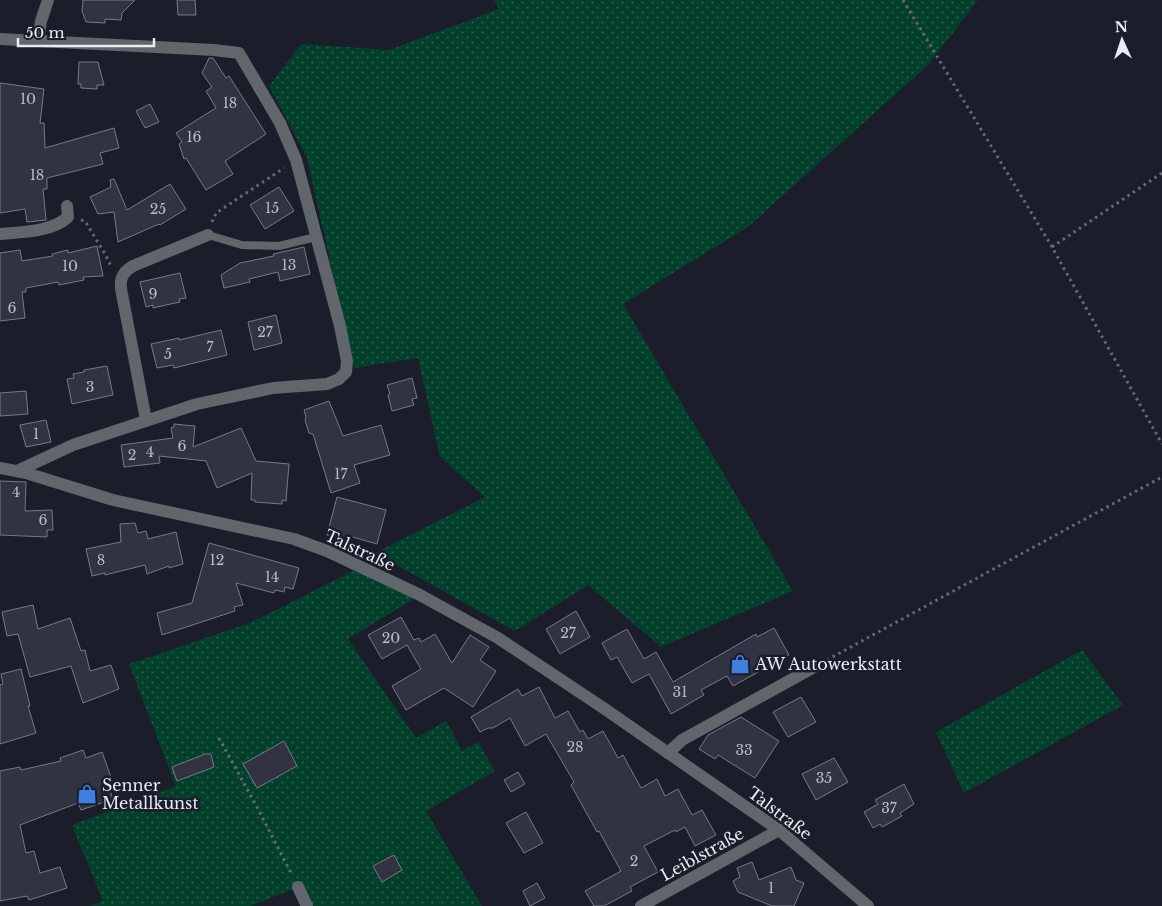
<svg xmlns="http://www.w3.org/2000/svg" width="1162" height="906" font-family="'Libre Baskerville',serif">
	<defs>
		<pattern id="grass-dots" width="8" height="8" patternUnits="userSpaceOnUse" patternTransform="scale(1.25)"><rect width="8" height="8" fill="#03402c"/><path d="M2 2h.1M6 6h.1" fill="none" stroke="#285c4b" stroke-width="1.8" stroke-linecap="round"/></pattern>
	</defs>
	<rect width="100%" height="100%" fill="#1b1d2a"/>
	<g fill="url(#grass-dots)">
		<polygon points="494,0 978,0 928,65 749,226 623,304 793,591 661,647 588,585 515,631 375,553 485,497 440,457 418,358 354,368 307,158 269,86 301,44 389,50 499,9"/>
		<polygon points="361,567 420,595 348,639 416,738 446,721 462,751 478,742 495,771 426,811 482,906 307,906 298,887 250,906 90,906 103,901 72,825 176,786 129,664 250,623"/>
		<polygon points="1082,650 1123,705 964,793 936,732"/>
	</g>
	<g fill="#323342" stroke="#777889">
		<polygon points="83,0 135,0 122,13 121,20 105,19 105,23 86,22 82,11"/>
		<polygon points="177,0 195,0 196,15 178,15"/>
		<polygon points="209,58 213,58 226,78 229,76 266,134 225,161 233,174 206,190 186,158 184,159 179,144 182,142 176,133 216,108 206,91 212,87 202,73"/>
		<polygon points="79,62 98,62 104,85 97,85 97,89 81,88 81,84 78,84"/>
		<polygon points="0,83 44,89 40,123 44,123 45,148 114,128 119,148 100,153 103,164 47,178 47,189 43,189 46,220 27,222 25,209 0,213"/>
		<polygon points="150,104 159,122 145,128 136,111"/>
		<polygon points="114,179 127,210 170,184 186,209 160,225 159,224 118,242 114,212 98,214 90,197 111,187 110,180"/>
		<polygon points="279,187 294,211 265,229 250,205"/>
		<polygon points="97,246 103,276 83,277 84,280 59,285 58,282 26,288 26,292 22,292 25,318 0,321 0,253 20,250 22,261 53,256 52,254 68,250 68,253"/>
		<polygon points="304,247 310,274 280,281 278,272 249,279 250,282 224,288 221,275 240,263 274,256 273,254"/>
		<polygon points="180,273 186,298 179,299 180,302 166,305 153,308 153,305 146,307 140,282"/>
		<polygon points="276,315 282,343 254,350 248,322"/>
		<polygon points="221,330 227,355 174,368 173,365 157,368 151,344 179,338 179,340"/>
		<polygon points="107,366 113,395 72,404 67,379 74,378 73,374 84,372 84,370"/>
		<polygon points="412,378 417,398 412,399 414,405 392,411 388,395 390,394 387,385"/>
		<polygon points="26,391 28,414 0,416 0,393"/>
		<polygon points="329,401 343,436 381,425 390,455 354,465 360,483 331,493 313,434 309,433 305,420 306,417 304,410"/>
		<polygon points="46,420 51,442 26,447 20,425"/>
		<polygon points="174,424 195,426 193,447 241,428 256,461 289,464 286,501 282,500 282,504 255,502 255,500 251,500 252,473 217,488 206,461 159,456 160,463 124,467 121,445 173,438 171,428 174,427"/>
		<polygon points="0,481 26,482 25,511 52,510 53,530 47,530 47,537 0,535"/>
		<polygon points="337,497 386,510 377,544 349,536 348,541 327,535"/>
		<polygon points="135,523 138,533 146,531 148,539 176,532 183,564 169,568 169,566 147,574 145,565 105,575 105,573 92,576 86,549 121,542 120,524"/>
		<polygon points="209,543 299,568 293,589 285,587 284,592 275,590 274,593 236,583 243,605 234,607 235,611 162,635 157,613 192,603"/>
		<polygon points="33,605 38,629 70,618 81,651 85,650 90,671 111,665 119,689 83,703 71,666 30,677 18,634 7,636 2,612"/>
		<polygon points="576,611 590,637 560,654 546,629"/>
		<polygon points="401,617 414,640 419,638 421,642 435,634 452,663 470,635 489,647 480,660 496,671 473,707 444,688 406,710 392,686 421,669 407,645 382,659 368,635"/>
		<polygon points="774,628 789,655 733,686 727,676 701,690 704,695 671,714 649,674 632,683 617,657 611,660 602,643 627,629 644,659 656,652 673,682 756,634 757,637"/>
		<polygon points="21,669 30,706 28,706 36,733 0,744 0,685 3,684 1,674"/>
		<polygon points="539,687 555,718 568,711 580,732 583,730 588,739 603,731 618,758 623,755 641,788 657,779 665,796 678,789 692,815 702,810 716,835 695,846 685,827 676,832 675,830 644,846 658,872 630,887 632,891 604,906 594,906 585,891 621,871 599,831 597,832 571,785 574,782 546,734 525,746 510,718 493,728 488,728 480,732 471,717 518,689 522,696"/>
		<polygon points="801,697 816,722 788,737 773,712"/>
		<polygon points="741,717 779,741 755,778 718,755 715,759 699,749 708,735"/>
		<polygon points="284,741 297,766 257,788 243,764"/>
		<polygon points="83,750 86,758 102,752 112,780 107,782 113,799 81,810 78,803 20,825 26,853 34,851 40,873 60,867 67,888 29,900 27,896 0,901 0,771 20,767 21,770 61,761 60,758"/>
		<polygon points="205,754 211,754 214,767 177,781 172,767"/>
		<polygon points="834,758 848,782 816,800 802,774"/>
		<polygon points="518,772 525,784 511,792 504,780"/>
		<polygon points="904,784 914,804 900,813 902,816 882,827 880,824 873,828 864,812 878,804 875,800"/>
		<polygon points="526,812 543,843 524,853 506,823"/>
		<polygon points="394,855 402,870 382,882 373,866"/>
		<polygon points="752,862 759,880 791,867 796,880 804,883 794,906 772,906 738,892 733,881 740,877 737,868"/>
		<polygon points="537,883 545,898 530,906 523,891"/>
	</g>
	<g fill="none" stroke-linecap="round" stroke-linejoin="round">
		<g stroke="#666874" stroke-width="3" stroke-dasharray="2.5 4" stroke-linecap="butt">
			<polyline points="903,0 1052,247 1162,444"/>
			<polyline points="81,220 85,221 105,254 112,268"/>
			<polyline points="212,222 216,213 284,168"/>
			<polyline points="1052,247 1162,173"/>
			<polyline points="827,660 1162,477"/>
			<polyline points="219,738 258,809 292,875"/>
		</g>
		<polyline stroke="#60666c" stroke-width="8" points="208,235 242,245 279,246 316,237"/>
		<g stroke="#60666c" stroke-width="12">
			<polyline points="0,39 214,50 239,53 280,123 296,160 340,326 347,361 346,372 339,379 327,384 273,388 197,404 73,445 17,471"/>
			<polyline points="38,41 41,21 48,0"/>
			<path d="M 0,234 C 21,232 52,232 68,217 L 67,206"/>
			<path d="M 146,420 L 122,294 C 119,281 121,273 133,266 L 208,235"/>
			<polyline points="0,468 26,473 113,500 294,539 327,551 420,595 498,638 602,707 779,830 868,906"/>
			<polyline points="668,753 682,740 816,666"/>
			<polyline points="298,887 307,906"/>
			<polyline points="641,906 779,830"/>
		</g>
	</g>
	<defs>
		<symbol id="shop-bare" viewBox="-9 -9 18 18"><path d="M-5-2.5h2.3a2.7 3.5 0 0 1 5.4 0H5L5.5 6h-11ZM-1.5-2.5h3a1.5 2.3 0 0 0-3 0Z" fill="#3f7fe0" stroke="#1b1d2a" stroke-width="2.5" paint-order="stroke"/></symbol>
	</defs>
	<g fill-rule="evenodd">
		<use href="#shop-bare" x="726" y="650" width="28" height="28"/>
		<use href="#shop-bare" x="73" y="780" width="28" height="28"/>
	</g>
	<g text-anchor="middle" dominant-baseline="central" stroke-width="5" stroke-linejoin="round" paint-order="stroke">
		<g font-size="14" fill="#babcc8">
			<text x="28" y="99">10</text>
			<text x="230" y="103">18</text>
			<text x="194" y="137">16</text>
			<text x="37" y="175">18</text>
			<text x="272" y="208">15</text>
			<text x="158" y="209">25</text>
			<text x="289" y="265">13</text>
			<text x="70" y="266">10</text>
			<text x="153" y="294">9</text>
			<text x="12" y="308">6</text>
			<text x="265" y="332">27</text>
			<text x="210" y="347">7</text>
			<text x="168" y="354">5</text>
			<text x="90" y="387">3</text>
			<text x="36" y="434">1</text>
			<text x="182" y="446">6</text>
			<text x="150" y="452">4</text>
			<text x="132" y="455">2</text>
			<text x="341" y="474">17</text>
			<text x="16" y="492">4</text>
			<text x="43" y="520">6</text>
			<text x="101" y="560">8</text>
			<text x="217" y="560">12</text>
			<text x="272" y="577">14</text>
			<text x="568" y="633">27</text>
			<text x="391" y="638">20</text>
			<text x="680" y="692">31</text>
			<text x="575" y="747">28</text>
			<text x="744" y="750">33</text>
			<text x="824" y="778">35</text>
			<text x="889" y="808">37</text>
			<text x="634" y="861">2</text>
			<text x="771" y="888">1</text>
		</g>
		<g font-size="16" fill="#e8eaf4" stroke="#1b1d2a">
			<text transform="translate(360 550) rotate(25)">Talstraße</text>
			<text transform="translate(780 813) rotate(37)">Talstraße</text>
			<text transform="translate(702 854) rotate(-29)">Leiblstraße</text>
		</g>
		<g font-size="16" fill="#e8eaf4" stroke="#1b1d2a" text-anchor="start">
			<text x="755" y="664">AW Autowerkstatt</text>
			<text x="102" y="785">Senner<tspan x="102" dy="18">Metallkunst</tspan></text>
		</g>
	</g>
	<g transform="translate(1122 40) rotate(357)" stroke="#1b1d2a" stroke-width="4" paint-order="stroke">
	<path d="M0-4L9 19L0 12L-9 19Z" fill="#e8eaf4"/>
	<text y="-8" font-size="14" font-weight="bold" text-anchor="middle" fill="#e8eaf4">N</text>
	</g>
	<path d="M18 38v8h136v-8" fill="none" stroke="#e8eaf4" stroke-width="2.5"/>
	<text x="25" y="38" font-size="15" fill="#e8eaf4" stroke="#1b1d2a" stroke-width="4" paint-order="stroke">50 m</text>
</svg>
